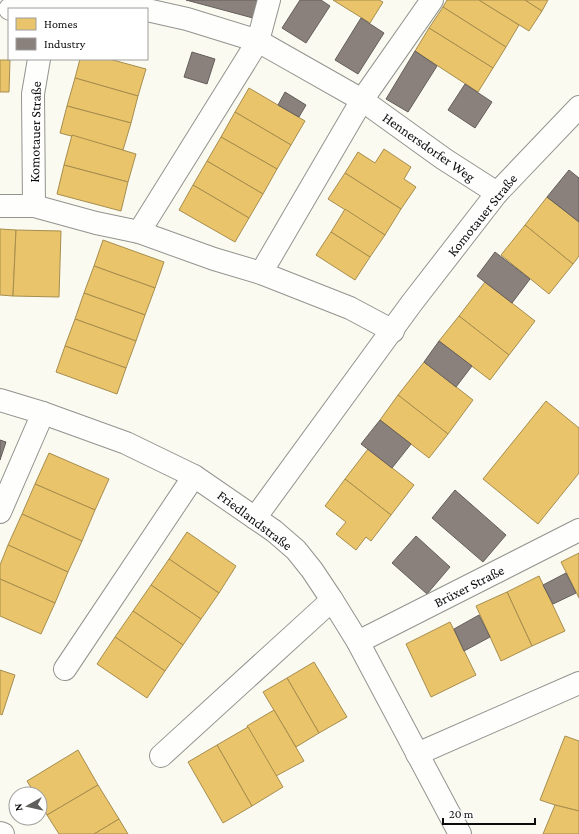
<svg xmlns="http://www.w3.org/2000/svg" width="579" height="834" font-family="'Crimson Pro',serif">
	<rect width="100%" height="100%" fill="#fafaf0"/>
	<g fill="#e9c46a" stroke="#a78d4e">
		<polygon points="333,0 379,0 383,2 370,23"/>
		<polygon points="447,0 479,0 519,25 506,47 443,7"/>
		<polygon points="479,0 525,0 542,11 529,31"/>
		<polygon points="525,0 548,0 542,11"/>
		<polygon points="443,7 506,47 493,68 429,28"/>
		<polygon points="429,28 493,68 478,92 415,51"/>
		<polygon points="80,59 109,59 146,69 138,96 75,78"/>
		<polygon points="0,60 10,60 9,92 0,92"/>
		<polygon points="75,78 138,96 131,123 67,106"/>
		<polygon points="249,88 305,121 291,145 235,112"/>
		<polygon points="67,106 131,123 123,150 60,133"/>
		<polygon points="235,112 291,145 277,169 221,137"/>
		<polygon points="72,135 136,154 128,182 64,165"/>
		<polygon points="221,137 277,169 263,194 207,161"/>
		<polygon points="384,149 411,167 404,179 416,187 401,209 345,173 358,152 375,163"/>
		<polygon points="207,161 263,194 249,218 193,185"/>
		<polygon points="64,165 128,182 121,211 57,194"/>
		<polygon points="345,173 401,209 385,235 328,199"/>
		<polygon points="193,185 249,218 235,242 179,210"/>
		<polygon points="547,197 579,222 579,256 573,264 525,225"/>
		<polygon points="345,209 385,235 370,257 331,232"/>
		<polygon points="525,225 573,264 549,294 501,255"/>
		<polygon points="0,229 16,230 13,296 0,295"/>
		<polygon points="16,230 61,231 59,297 13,296"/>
		<polygon points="331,232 370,257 355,280 316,255"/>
		<polygon points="103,240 164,262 155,288 94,266"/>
		<polygon points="94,266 155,288 145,315 84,293"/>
		<polygon points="485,282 535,321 509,355 459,316"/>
		<polygon points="84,293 145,315 136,341 75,319"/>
		<polygon points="459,316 509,355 490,380 439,341"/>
		<polygon points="75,319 136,341 126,368 65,346"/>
		<polygon points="65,346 126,368 117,394 56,372"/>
		<polygon points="424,362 473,400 448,434 398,395"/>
		<polygon points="398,395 448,434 429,458 380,420"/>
		<polygon points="546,401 579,428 579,473 538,524 483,479"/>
		<polygon points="368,449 414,485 391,515 345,479"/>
		<polygon points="49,453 109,479 95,510 35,484"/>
		<polygon points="345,479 391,515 371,541 366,537 356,550 336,534 346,522 325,506"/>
		<polygon points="35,484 95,510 82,541 22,514"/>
		<polygon points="22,514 82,541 68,572 8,545"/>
		<polygon points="187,532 236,566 219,593 169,559"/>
		<polygon points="8,545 68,572 55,603 0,579 0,565"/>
		<polygon points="579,553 579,598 561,562"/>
		<polygon points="169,559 219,593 201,619 151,585"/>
		<polygon points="539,576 565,631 532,646 507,592"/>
		<polygon points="0,579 55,603 41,634 0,616"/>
		<polygon points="151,585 201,619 183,645 133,611"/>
		<polygon points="507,592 532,646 501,661 476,606"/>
		<polygon points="133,611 183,645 165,671 115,637"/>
		<polygon points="450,622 476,675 431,697 406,644"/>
		<polygon points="115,637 165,671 147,698 97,664"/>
		<polygon points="314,662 347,717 319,733 287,678"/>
		<polygon points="0,670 15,675 2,715 0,714"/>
		<polygon points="287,678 319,733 296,747 263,692"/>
		<polygon points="274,710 304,761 276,776 247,726"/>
		<polygon points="248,727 283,787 252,806 217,745"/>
		<polygon points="565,736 579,741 579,811 555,805 540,800"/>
		<polygon points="217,745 252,806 223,823 188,762"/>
		<polygon points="78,750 98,785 47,815 40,802 40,794 35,794 27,781"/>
		<polygon points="98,785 119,819 94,834 59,834 47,815"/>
		<polygon points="555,805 579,811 579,834 543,834"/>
		<polygon points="119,819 128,834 94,834"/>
	</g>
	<g fill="#8a817c" stroke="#645e5a">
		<polygon points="186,0 257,0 253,18"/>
		<polygon points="300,0 321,0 330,6 306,43 282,28"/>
		<polygon points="361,18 384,33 358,74 335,60"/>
		<polygon points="415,51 437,66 408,112 386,99"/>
		<polygon points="192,52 215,59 207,84 184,77"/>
		<polygon points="465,84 492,102 475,128 448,110"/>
		<polygon points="285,92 306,105 299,117 278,105"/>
		<polygon points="569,170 579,178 579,222 547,197"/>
		<polygon points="495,252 530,279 512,303 477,276"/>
		<polygon points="439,341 472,366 456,387 424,362"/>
		<polygon points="380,420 411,444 392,468 361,444"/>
		<polygon points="0,440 6,442 0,460"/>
		<polygon points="455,490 506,535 483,562 432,518"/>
		<polygon points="416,536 450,567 427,594 392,563"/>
		<polygon points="566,573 576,593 553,604 543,585"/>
		<polygon points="479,615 490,637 464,651 454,629"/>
	</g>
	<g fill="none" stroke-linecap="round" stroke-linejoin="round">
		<defs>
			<g id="minor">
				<polyline points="10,9 82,2 142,9"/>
				<polyline points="147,10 187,19 258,41 362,100 444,159 497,193"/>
				<polyline points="0,206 34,206 96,223 139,232 214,259 261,273 350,308 393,331"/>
				<polyline points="34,206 33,94 39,59"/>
				<polyline points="139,232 258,41 269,0"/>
				<polyline points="261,273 362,100 432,0"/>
				<polyline points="0,400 43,413 126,443 194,476 274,531 296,550 312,570 332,600 358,642 460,834"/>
				<polyline points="0,512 43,413"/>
				<polyline points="255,518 411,304 497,193 579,107"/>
				<polyline points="358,642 579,530"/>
				<polyline points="65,669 194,476"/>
				<polyline points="417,754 579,683"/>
				<polyline points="161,756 332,600"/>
				<polyline points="0,833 3,834"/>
			</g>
		</defs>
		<use href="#minor" stroke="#93938f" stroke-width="24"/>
		<use href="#minor" stroke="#fefefd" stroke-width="22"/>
	</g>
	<g text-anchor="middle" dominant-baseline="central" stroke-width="4" stroke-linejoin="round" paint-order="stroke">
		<g font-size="14" fill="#0c0c0c" stroke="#fff">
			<text transform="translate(35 132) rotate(-89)">Komotauer Straße</text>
			<text transform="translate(429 147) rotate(35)">Hennersdorfer Weg</text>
			<text transform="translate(482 215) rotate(-51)">Komotauer Straße</text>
			<text transform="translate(255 520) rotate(37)">Friedlandstraße</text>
			<text transform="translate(469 586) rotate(-27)">Brüxer Straße</text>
		</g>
	</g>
	<rect x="8" y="8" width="140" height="52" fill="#ffffff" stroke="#9e9e9e"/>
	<rect x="16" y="18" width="20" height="12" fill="#e9c46a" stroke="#9e9e9e"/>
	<text x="44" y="28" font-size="12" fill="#0c0c0c">Homes</text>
	<rect x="16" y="38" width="20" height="12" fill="#8a817c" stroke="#9e9e9e"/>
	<text x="44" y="48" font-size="12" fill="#0c0c0c">Industry</text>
	<g transform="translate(28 806) rotate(262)"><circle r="19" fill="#ffffff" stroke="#9e9e9e"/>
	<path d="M0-3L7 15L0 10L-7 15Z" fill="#5f5f5c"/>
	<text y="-6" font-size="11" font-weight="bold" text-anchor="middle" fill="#0c0c0c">N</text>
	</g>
	<path d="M443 818v6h92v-6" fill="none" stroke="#0c0c0c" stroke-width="2"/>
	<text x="449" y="818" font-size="12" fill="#0c0c0c" stroke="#ffffff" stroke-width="3" paint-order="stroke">20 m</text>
</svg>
